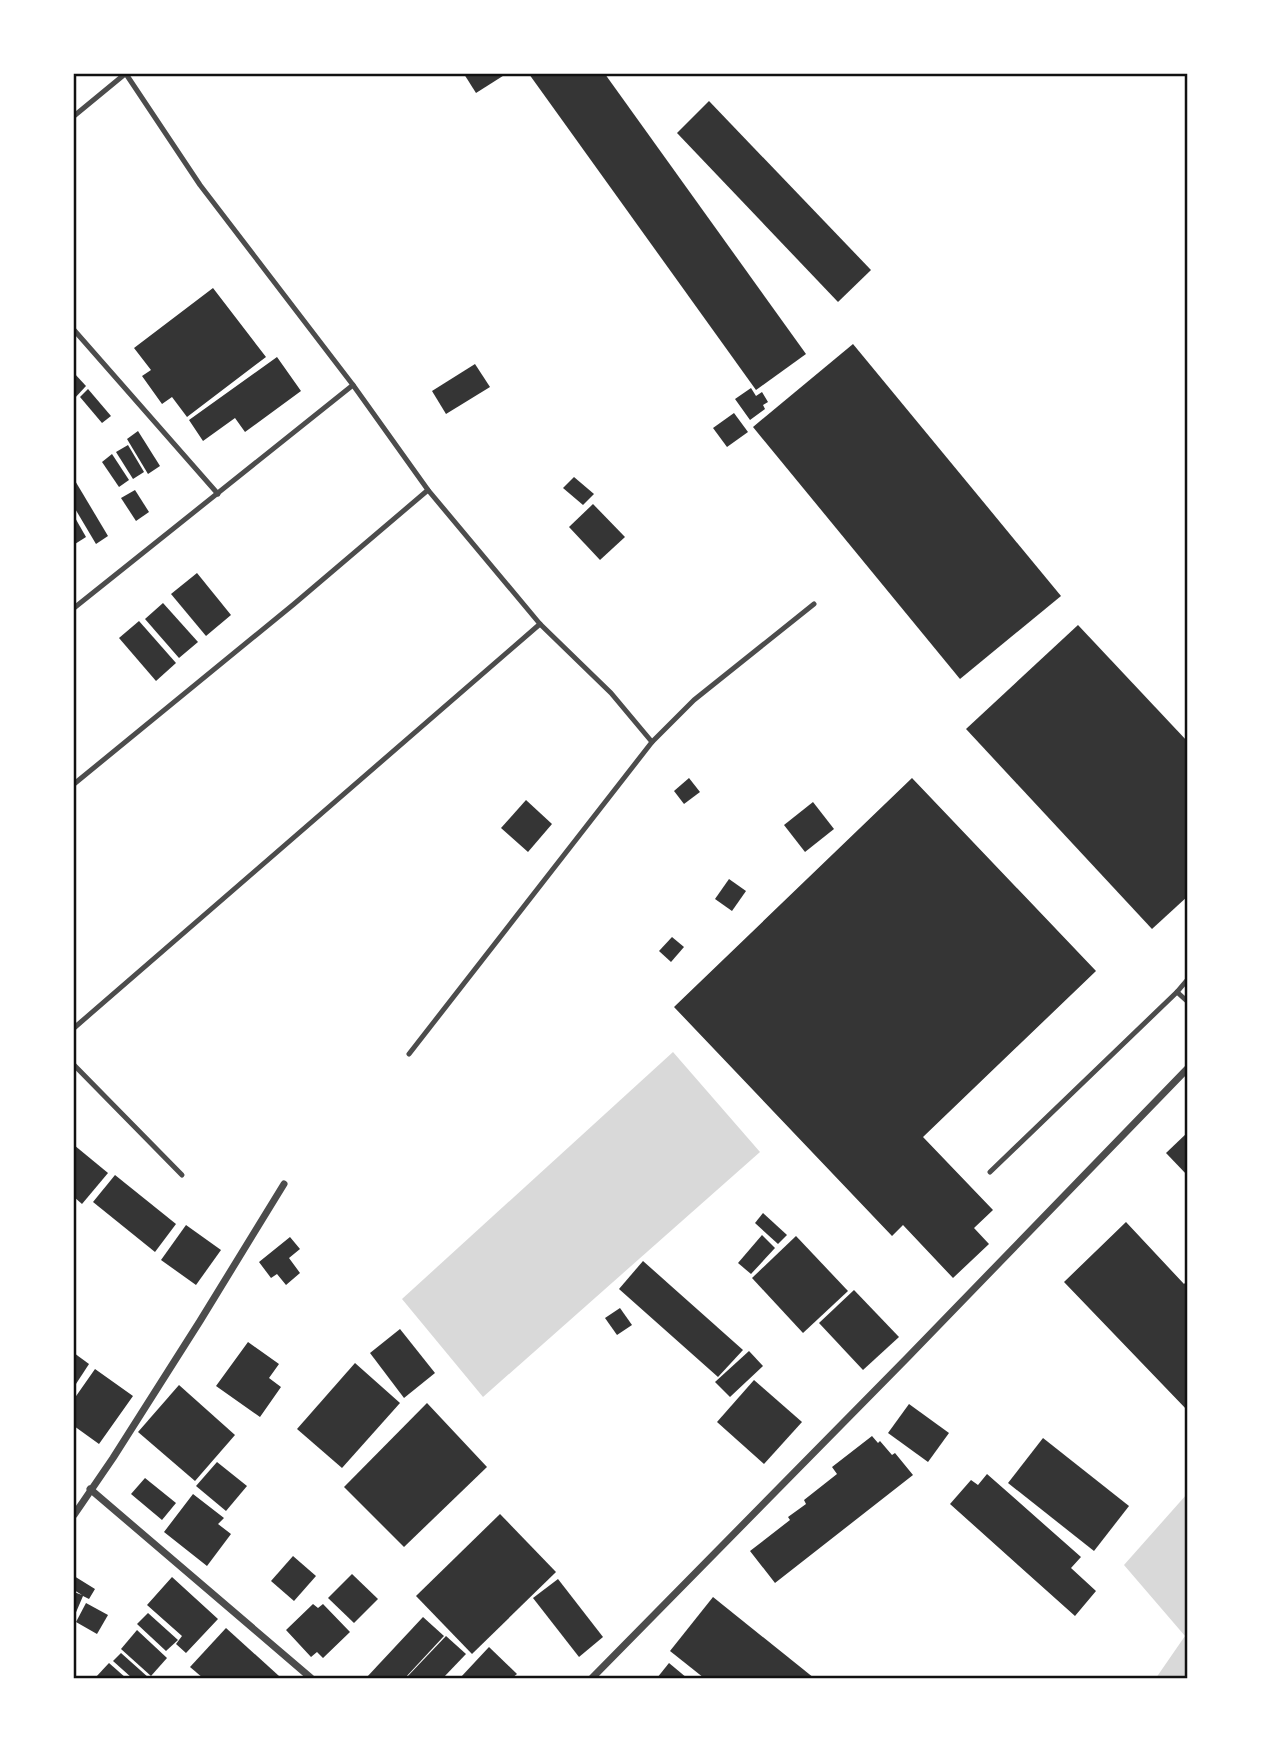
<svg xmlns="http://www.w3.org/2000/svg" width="1261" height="1752" font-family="'Crimson Pro',serif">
	<rect width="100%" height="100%" fill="#fff"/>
	<g fill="#d9d9d9">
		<polygon points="673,1052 760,1152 483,1397 402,1299"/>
		<polygon points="1187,1494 1187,1678 1156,1678 1185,1636 1124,1565"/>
	</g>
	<g fill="#353535">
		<polygon points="464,74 506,74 476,93"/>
		<polygon points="529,74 605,74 806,354 756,390"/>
		<polygon points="709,101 871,270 838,302 677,133"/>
		<polygon points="213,288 266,357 187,417 172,397 162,404 142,376 151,370 134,348"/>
		<polygon points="853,344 1061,596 960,679 753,427"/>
		<polygon points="277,357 301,391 245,432 235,418 203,441 189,420"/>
		<polygon points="475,364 490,387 446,414 432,391"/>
		<polygon points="74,373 86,386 74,399"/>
		<polygon points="751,388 756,396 762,392 768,402 763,405 765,409 750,420 735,399"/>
		<polygon points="88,389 111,416 102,423 80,397"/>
		<polygon points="734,413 748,432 727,447 713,428"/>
		<polygon points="138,431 160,466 148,474 127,439"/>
		<polygon points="128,445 144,472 133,479 116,452"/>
		<polygon points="112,454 129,480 119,487 102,462"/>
		<polygon points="574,477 594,494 583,505 563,488"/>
		<polygon points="74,479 108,536 96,544 74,507"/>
		<polygon points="135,490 149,512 136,521 121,498"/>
		<polygon points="593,504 625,537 600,560 569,527"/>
		<polygon points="74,516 86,537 75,544 74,542"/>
		<polygon points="197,573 231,615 206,636 171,594"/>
		<polygon points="163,603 198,642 179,658 145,619"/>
		<polygon points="139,621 176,663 156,681 119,638"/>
		<polygon points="1078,625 1188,742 1188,896 1152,929 966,729"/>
		<polygon points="689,778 700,792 684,804 674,791"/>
		<polygon points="912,778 1096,971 923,1137 993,1210 974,1228 989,1244 953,1278 903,1225 892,1236 674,1007"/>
		<polygon points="526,800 552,824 528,852 501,828"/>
		<polygon points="813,802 834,829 805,852 784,825"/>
		<polygon points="729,879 746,891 732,911 715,899"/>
		<polygon points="672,937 684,947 671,962 659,951"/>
		<polygon points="1188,1132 1188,1176 1166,1153"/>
		<polygon points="74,1145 108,1173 82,1204 74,1197"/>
		<polygon points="115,1175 176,1224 155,1252 93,1202"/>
		<polygon points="763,1213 787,1235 778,1244 755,1223"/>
		<polygon points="1126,1222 1184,1284 1188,1280 1188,1411 1064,1282"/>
		<polygon points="186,1225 221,1250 196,1285 161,1260"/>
		<polygon points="762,1235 775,1248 751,1274 738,1263"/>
		<polygon points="796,1236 848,1291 803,1333 752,1278"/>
		<polygon points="290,1237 300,1249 289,1258 300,1273 286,1285 277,1274 271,1278 259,1262"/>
		<polygon points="643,1261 743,1350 718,1377 619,1289"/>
		<polygon points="854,1290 899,1337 863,1370 819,1323"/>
		<polygon points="620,1308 632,1325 617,1335 605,1318"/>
		<polygon points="400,1329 435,1373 404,1398 370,1353"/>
		<polygon points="248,1342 279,1364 269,1378 281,1387 260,1417 216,1386"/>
		<polygon points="749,1351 763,1366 730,1397 715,1382"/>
		<polygon points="74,1353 89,1364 74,1387"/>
		<polygon points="355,1363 400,1403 342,1468 297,1429"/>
		<polygon points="95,1369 133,1396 99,1444 74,1426 74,1417 75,1415 74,1414 74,1399"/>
		<polygon points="754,1380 802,1422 764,1464 717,1422"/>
		<polygon points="179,1385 235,1435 195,1481 138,1432"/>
		<polygon points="427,1403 487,1467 404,1547 344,1487"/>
		<polygon points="909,1404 949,1433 928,1462 888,1433"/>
		<polygon points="872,1436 878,1443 880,1441 892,1455 895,1453 913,1475 775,1583 750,1551 790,1520 788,1517 806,1504 804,1500 837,1474 832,1467"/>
		<polygon points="1043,1438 1129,1506 1094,1551 1008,1483"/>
		<polygon points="217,1462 247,1486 226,1511 196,1486"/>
		<polygon points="987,1474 1081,1557 1071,1568 1096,1591 1075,1616 950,1504 971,1480 978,1485"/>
		<polygon points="145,1478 176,1503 162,1520 131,1494"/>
		<polygon points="193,1494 224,1518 218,1524 231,1534 207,1566 164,1532"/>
		<polygon points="500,1514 556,1572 472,1654 416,1596"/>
		<polygon points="293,1556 316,1576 294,1601 271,1581"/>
		<polygon points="352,1574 378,1599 354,1623 328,1598"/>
		<polygon points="74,1576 95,1589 89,1599 83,1596 74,1617 74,1592 82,1595 74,1590"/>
		<polygon points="172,1577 218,1619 186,1653 176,1644 182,1636 147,1605"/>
		<polygon points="558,1579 603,1637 579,1657 533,1598"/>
		<polygon points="713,1597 814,1678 704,1678 670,1651"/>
		<polygon points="86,1603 108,1615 97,1634 76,1622"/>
		<polygon points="313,1604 318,1608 323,1604 350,1632 323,1658 317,1652 311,1657 286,1630"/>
		<polygon points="148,1613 178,1640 166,1651 137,1624"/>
		<polygon points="423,1617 444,1636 405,1678 366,1678"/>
		<polygon points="226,1628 279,1676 277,1678 203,1678 190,1667"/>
		<polygon points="137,1630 167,1658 151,1676 121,1649"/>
		<polygon points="446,1636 466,1654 443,1678 406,1678"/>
		<polygon points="489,1647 517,1674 512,1678 460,1678"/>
		<polygon points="121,1653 149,1678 132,1678 113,1661"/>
		<polygon points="109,1663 126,1678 95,1678"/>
		<polygon points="669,1663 687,1678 657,1678"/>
	</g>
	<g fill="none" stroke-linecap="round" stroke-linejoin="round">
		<g stroke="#4c4c4c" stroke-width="5">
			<polyline points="126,74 200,185 353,385 428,490 540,624 611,693 652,742 694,700 814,604"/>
			<polyline points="74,116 125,74"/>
			<polyline points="74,330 218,494"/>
			<polyline points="74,608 353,385"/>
			<polyline points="74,784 294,604 428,490"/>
			<polyline points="1177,992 1188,1002"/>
			<polyline points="74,1028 540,624"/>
			<polyline points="409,1054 652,742"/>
			<polyline points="74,1065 182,1175"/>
			<polyline points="990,1172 1177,992 1188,979"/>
		</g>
		<g stroke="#4c4c4c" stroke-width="7">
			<polyline points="90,1489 311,1678"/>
			<polyline points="74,1515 113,1458 200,1321 284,1184"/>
			<polyline points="592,1678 907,1358 1188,1068"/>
		</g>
	</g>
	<rect width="1261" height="1752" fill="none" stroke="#ffffff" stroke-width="150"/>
	<rect x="75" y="75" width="1111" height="1602" fill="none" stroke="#111" stroke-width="2.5"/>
</svg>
